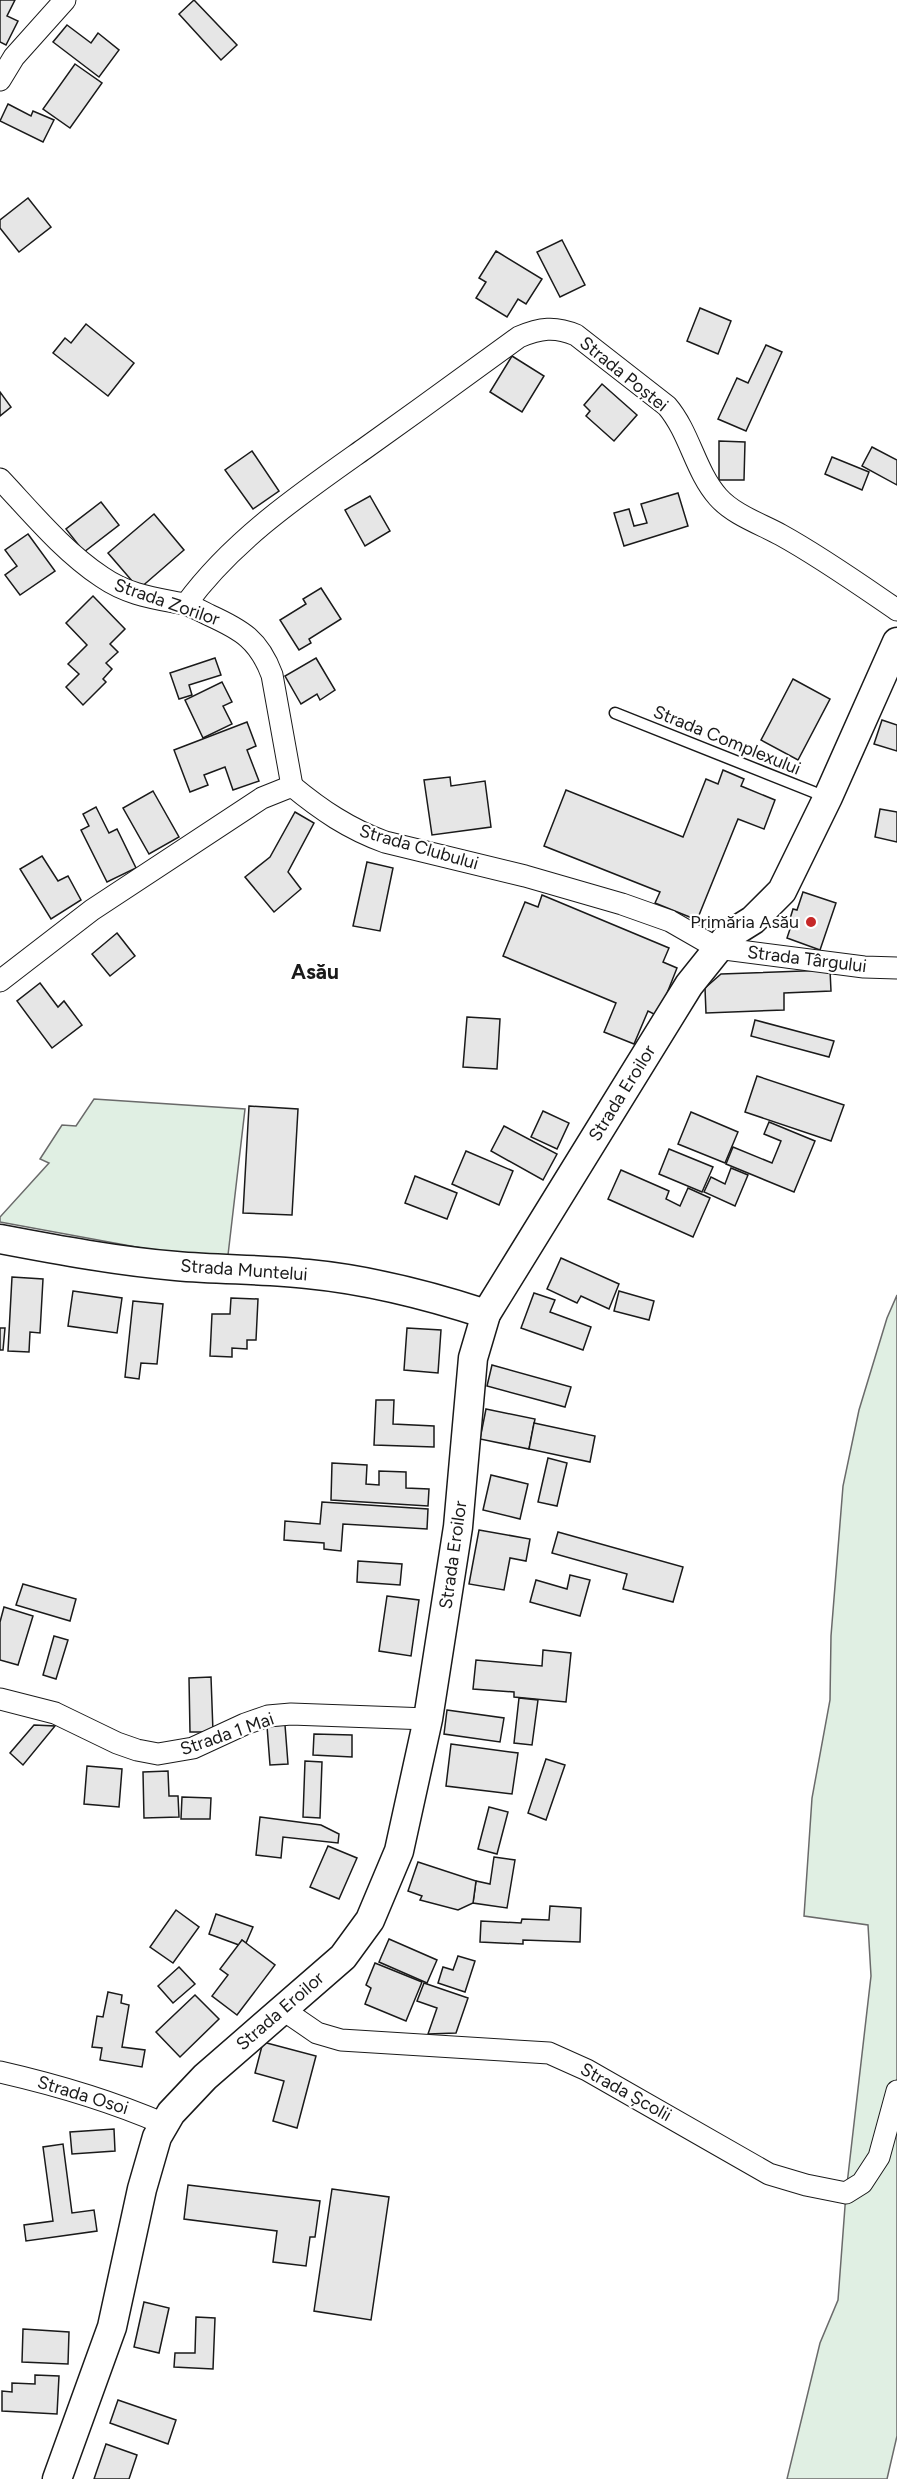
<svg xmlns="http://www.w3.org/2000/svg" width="897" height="2479" font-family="Figtree,sans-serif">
	<rect width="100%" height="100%" fill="#fff"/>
	<g fill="#e0efe3" stroke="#6a6a6a" stroke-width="1.5">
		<polygon points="94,1099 245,1109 228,1255 196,1258 0,1222 0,1217 49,1163 40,1159 62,1125 76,1126"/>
		<polygon points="897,1295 897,2436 887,2479 787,2479 820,2343 838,2300 846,2193 871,1976 868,1925 804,1916 812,1798 830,1700 831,1636 843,1486 859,1410 887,1318"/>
	</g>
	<g fill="#e6e6e6" stroke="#1a1a1a" stroke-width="1.5">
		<polygon points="0,0 15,0 7,16 18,21 6,45 0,42"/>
		<polygon points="194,0 237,45 221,60 179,14"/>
		<polygon points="67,25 91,43 98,33 119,50 99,77 53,42"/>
		<polygon points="75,64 102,83 70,128 43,109"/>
		<polygon points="8,104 31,116 33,111 54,120 43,142 0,121"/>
		<polygon points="28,198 51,227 19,252 0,228 0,220"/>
		<polygon points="562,240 585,285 560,297 537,252"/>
		<polygon points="496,251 542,279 526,304 518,299 507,317 476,298 486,282 479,278"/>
		<polygon points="700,308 731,321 718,354 687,341"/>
		<polygon points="86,324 134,363 108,396 53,353 65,338 71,343"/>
		<polygon points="766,345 782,352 746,431 718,419 737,378 748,383"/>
		<polygon points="512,356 544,376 522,412 490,392"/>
		<polygon points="602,384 637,415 614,441 586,416 590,411 584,405"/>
		<polygon points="0,392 11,407 0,416"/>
		<polygon points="719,441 745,442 744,480 719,480"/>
		<polygon points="872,447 897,460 897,485 862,466"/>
		<polygon points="252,451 279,491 253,509 225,470"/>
		<polygon points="832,457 869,472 862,490 825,474"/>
		<polygon points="678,493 688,526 624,546 614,513 629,509 634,526 647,523 641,504"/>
		<polygon points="370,496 390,531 365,546 345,510"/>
		<polygon points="101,502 119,525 84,552 66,529"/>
		<polygon points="154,514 184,550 139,589 108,553"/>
		<polygon points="28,534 55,571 20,595 5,575 17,566 5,550"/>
		<polygon points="321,588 341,619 309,639 311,643 299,650 280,620 306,604 303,599"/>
		<polygon points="93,596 125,629 110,644 118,652 106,663 112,669 103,679 106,682 83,705 66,687 79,674 68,664 87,645 66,623"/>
		<polygon points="215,658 221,675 189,685 192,695 179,699 170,673"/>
		<polygon points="316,658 335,690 320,700 317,694 301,704 285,676"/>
		<polygon points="793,679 830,699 798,760 761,740"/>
		<polygon points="222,682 232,702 223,706 232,724 203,738 185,700"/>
		<polygon points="882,720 897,725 897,751 874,744"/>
		<polygon points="247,722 256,746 247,750 259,781 233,790 225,767 204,775 208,785 190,792 174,750"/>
		<polygon points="723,770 744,779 741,786 775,800 764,829 738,819 697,920 655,903 660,892 544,846 566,790 683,837 706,779 718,784"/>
		<polygon points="450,777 451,786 485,781 491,827 432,835 424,780"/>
		<polygon points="153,791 179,837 149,854 123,808"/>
		<polygon points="96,807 109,833 117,829 136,868 107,882 81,830 89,826 83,814"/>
		<polygon points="880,809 897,812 897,842 875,837"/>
		<polygon points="295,812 314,823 288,872 301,889 274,912 245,877 270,857"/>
		<polygon points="42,856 58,881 68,876 81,900 51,919 20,869"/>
		<polygon points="367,862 393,868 380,931 353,926"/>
		<polygon points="803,892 836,903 820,950 787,938 792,923 789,922 793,909 797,910"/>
		<polygon points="542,895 669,948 663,962 677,968 658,1016 648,1011 634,1044 604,1032 616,1003 503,956 525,902 538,907"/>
		<polygon points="117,933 135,956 110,976 92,954"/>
		<polygon points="830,970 831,991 784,993 784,1010 706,1013 705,988 721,974"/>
		<polygon points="40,983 58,1007 64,1001 82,1025 52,1048 17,1001"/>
		<polygon points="467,1017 500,1019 497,1069 463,1067"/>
		<polygon points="755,1020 834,1041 829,1057 751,1036"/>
		<polygon points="757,1076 844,1105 831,1141 745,1112"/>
		<polygon points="249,1106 298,1109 292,1215 243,1213"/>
		<polygon points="543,1111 569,1123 557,1149 531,1137"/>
		<polygon points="691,1112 738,1132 725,1163 678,1144"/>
		<polygon points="769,1122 815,1141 794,1192 726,1164 733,1147 772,1163 781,1141 764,1134"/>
		<polygon points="504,1126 557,1154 543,1180 491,1151"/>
		<polygon points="669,1149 713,1167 702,1192 659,1174"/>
		<polygon points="466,1151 513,1171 499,1205 452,1184"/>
		<polygon points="731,1168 748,1175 735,1206 704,1192 711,1177 725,1184"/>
		<polygon points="621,1170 669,1191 666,1199 680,1206 688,1188 710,1198 693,1237 608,1199"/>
		<polygon points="415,1176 457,1193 447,1219 405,1203"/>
		<polygon points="561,1258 619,1284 609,1309 581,1296 577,1303 547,1289"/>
		<polygon points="12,1277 43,1279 40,1333 30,1332 29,1352 8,1351"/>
		<polygon points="73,1291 122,1298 117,1333 68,1326"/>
		<polygon points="619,1291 654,1301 649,1320 614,1311"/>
		<polygon points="534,1293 555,1300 550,1312 591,1327 583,1350 521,1328"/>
		<polygon points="231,1298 258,1299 256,1340 247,1340 247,1349 232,1348 232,1357 210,1356 212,1314 230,1314"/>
		<polygon points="133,1301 163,1304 157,1364 141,1363 139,1379 125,1377"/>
		<polygon points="0,1328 5,1328 3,1350 0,1350"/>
		<polygon points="407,1328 441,1330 438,1373 404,1370"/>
		<polygon points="492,1365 571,1387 565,1407 487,1386"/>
		<polygon points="376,1400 394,1400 393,1424 434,1426 434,1447 374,1445"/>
		<polygon points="486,1409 535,1419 529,1449 480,1439"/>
		<polygon points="534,1423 595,1436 590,1462 529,1449"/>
		<polygon points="548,1458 567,1463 557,1506 538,1502"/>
		<polygon points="332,1463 367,1465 366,1484 379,1485 379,1471 406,1472 406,1488 429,1489 428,1506 331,1500"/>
		<polygon points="491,1475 528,1484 520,1519 483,1510"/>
		<polygon points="322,1502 428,1509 427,1529 343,1524 341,1551 324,1549 324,1543 284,1540 285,1521 320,1524"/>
		<polygon points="479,1530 530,1539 526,1561 510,1558 504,1590 469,1584"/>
		<polygon points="558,1532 683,1567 673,1602 623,1589 627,1574 552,1553"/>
		<polygon points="358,1561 402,1564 400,1585 357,1582"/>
		<polygon points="570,1575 590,1580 580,1616 530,1602 536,1580 567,1589"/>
		<polygon points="23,1584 76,1599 70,1621 16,1605"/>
		<polygon points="387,1596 419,1600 411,1656 379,1651"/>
		<polygon points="4,1607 33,1616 18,1665 0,1660 0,1622"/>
		<polygon points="54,1636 68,1640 56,1679 43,1675"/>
		<polygon points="543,1650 571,1653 566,1702 514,1697 514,1692 473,1689 476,1660 542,1666"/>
		<polygon points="211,1677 213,1732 190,1732 189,1678"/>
		<polygon points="519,1698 538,1700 532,1745 514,1743"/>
		<polygon points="447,1710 504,1718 500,1742 444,1734"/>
		<polygon points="34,1725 55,1726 23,1765 10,1753"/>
		<polygon points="285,1725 288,1764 270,1765 267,1726"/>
		<polygon points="314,1734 352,1735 352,1757 313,1755"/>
		<polygon points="451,1744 518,1753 512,1794 446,1786"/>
		<polygon points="546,1759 565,1765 546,1820 528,1813"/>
		<polygon points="305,1761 322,1762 320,1818 303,1817"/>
		<polygon points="87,1766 122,1769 119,1807 84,1804"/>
		<polygon points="168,1771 169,1796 178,1796 179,1817 144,1818 143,1772"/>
		<polygon points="182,1797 211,1798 210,1819 181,1819"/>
		<polygon points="489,1807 508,1812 497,1854 478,1849"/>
		<polygon points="260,1817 321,1825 339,1834 338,1843 283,1837 281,1858 256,1855"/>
		<polygon points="328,1846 357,1858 339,1899 310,1887"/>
		<polygon points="494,1857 515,1860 507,1908 473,1903 476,1881 490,1884"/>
		<polygon points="418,1862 476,1881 473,1903 458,1910 420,1900 422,1896 408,1891"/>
		<polygon points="550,1906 581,1908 580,1942 523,1940 523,1944 480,1942 481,1921 521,1923 522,1919 549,1920"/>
		<polygon points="176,1910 199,1927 173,1963 150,1947"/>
		<polygon points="216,1914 253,1927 246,1943 242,1940 239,1945 209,1934"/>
		<polygon points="389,1939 437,1960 427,1983 379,1962"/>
		<polygon points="242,1940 275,1965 237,2015 212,1996 228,1975 220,1969"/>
		<polygon points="458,1956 475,1961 465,1992 438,1983 443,1967 453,1970"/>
		<polygon points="375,1963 422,1982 406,2021 365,2004 371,1988 366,1985"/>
		<polygon points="179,1967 195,1984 173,2003 158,1986"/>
		<polygon points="424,1983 468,1998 456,2033 428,2034 437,2008 417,2001"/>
		<polygon points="108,1992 122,1995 121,2003 129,2005 122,2047 145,2050 142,2067 100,2060 102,2048 92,2047 97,2016 103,2017"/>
		<polygon points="195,1995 219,2019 180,2057 156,2032"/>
		<polygon points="263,2042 316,2056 297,2128 273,2121 284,2081 255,2073"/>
		<polygon points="114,2129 115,2151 72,2154 70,2132"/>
		<polygon points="63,2144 72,2213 94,2210 97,2231 26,2241 24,2225 53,2221 43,2147"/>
		<polygon points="188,2185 320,2201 315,2237 310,2237 306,2266 273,2262 277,2231 184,2219"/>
		<polygon points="332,2189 389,2197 371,2320 314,2311"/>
		<polygon points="144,2302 169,2308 159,2353 134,2347"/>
		<polygon points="196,2317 215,2318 213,2369 174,2367 175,2353 195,2353"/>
		<polygon points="23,2329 69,2332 68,2364 22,2362"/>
		<polygon points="35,2375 59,2376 57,2414 2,2411 2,2391 12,2392 12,2383 35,2384"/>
		<polygon points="118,2400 176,2420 168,2444 110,2423"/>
		<polygon points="106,2444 137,2455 129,2479 94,2479"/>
	</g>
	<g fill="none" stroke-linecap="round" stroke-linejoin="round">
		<defs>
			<polyline id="lane" points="615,713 826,797"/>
			<g id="street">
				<polyline points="0,80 14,57 65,0"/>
				<path d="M 0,479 C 32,513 63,551 102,577 C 128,595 154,598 184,604 C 192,606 201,611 209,615 C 242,630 259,640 272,675 L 292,786"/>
				<path d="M 186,604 C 233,540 299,495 364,449 C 416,412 467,375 519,337 C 540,328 555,326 576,335 L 667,406 C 690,433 695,471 718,497 C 734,515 761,524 781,535 C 821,557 859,584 897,610"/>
				<path d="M 0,981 L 92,910 L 262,798 L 292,786 C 321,810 349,829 385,842 L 525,876 L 622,904 L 670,921 L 717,948 L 864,967 L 897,968"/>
				<polyline points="0,1699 55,1713 117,1743 137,1750 158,1754 193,1748 245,1724 268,1716 291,1714 428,1719"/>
				<polyline points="282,2009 317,2033 341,2040 549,2053 587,2070 769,2174 806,2185 846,2193 862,2183 879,2157 897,2091"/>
				<path d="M 0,2072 C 57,2085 111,2101 164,2124"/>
			</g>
			<g id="secondary">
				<path d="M 0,1239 C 58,1250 117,1261 176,1266 C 220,1270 265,1269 308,1274 C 370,1280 428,1295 486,1314"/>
				<polyline points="57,2479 112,2327 142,2189 157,2137 171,2113 205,2077 343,1957 370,1920 399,1851 428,1719 458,1527 473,1358 486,1314 689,985 729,935 753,920 782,891 828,797 897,642"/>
			</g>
		</defs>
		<use href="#lane" stroke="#1a1a1a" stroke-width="13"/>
		<use href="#street" stroke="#1a1a1a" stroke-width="23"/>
		<use href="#secondary" stroke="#1a1a1a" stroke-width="31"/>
		<use href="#lane" stroke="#fff" stroke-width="10"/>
		<use href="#street" stroke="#fff" stroke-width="21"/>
		<use href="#secondary" stroke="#fff" stroke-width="28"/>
	</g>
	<circle fill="#c62828" stroke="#fff" stroke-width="2" cx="811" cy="922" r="6"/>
	<g text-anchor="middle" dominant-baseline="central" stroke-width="4.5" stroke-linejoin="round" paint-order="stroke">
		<g font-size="18" fill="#1a1a1a" stroke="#fff">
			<text transform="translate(624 374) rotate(39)">Strada Poștei</text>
			<text transform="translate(167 602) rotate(19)">Strada Zorilor</text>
			<text transform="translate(727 740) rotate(22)">Strada Complexului</text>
			<text transform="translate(419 847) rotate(16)">Strada Clubului</text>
			<text transform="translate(807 959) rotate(7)">Strada Târgului</text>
			<text transform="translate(622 1093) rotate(-58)">Strada Eroilor</text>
			<text transform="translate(244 1270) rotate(4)">Strada Muntelui</text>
			<text transform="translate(453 1555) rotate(-82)">Strada Eroilor</text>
			<text transform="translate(227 1734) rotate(-19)">Strada 1 Mai</text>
			<text transform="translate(280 2011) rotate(-41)">Strada Eroilor</text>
			<text transform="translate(626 2092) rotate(29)">Strada Școlii</text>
			<text transform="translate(83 2095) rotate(17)">Strada Osoi</text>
		</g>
		<g font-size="18" fill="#1a1a1a" stroke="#fff" text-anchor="end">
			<text x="799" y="922">Primăria Asău</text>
		</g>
		<g font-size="21" font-weight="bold" fill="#1a1a1a" stroke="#fff">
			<text x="315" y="971">Asău</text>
		</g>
	</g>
</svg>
